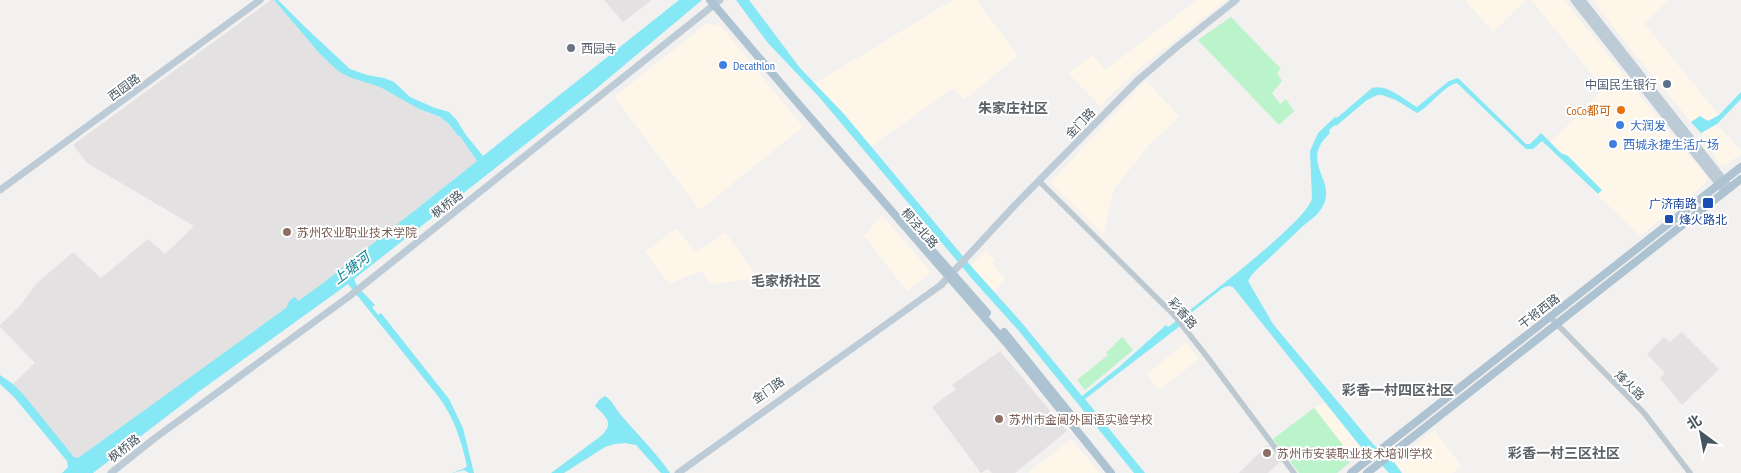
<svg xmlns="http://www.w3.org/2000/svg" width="1741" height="473" font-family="'PT Sans Narrow','Noto Sans SC',sans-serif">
	<rect width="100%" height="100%" fill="#f3f0f0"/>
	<g fill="#fef6e9">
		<polygon points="953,0 977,0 1018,56 964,100 954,88 870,147 844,114 814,84"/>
		<polygon points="1197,0 1226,0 1141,67 1100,106 1068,73 1093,55 1105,70"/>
		<polygon points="1465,0 1526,0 1493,32"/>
		<polygon points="1531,0 1564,0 1674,138 1706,175 1707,180 1704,185 1640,236 1547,146 1604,89"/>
		<polygon points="1593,0 1669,0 1644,23 1719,115 1708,121 1700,116 1691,122 1624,41"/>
		<polygon points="706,24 720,25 803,127 700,210 614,97"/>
		<polygon points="1146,80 1180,117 1150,144 1114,189 1103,235 1050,183"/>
		<polygon points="1717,124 1741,151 1741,154 1727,164 1724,165 1719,164 1701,133"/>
		<polygon points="882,215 931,272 907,291 864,236"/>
		<polygon points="676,228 696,252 725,232 759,278 711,284 701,271 669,284 645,252"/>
		<polygon points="986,250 995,260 992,264 1006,279 994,291 971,266"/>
		<polygon points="1186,342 1199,359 1159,390 1147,374"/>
		<polygon points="1325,403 1364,451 1350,462 1339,448 1343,445 1314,408"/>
		<polygon points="1434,430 1461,466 1452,473 1402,473 1394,462"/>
		<polygon points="1071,439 1100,473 1028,473"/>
	</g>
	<g fill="#e4e1e2">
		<polygon points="271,0 274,0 320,54 349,77 380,87 419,109 445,120 458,136 460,136 477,161 322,284 78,458 75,458 13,384 35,363 0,327 0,325 19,307 36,284 73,252 101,278 148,239 165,254 194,226 87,163 73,145"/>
		<polygon points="604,0 652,0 623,22"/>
		<polygon points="1682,332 1719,369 1682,405 1660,378 1665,373 1647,354 1664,337 1670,342"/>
		<polygon points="1000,351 1067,431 1015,473 992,473 988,469 981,473 932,407 956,389 952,385"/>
		<polygon points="1267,445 1281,461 1268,473 1239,473"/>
	</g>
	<g fill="#bbf3cb">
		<polygon points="1231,17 1281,69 1277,73 1282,81 1272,93 1280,104 1286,99 1294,111 1279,125 1198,40"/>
		<polygon points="1122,337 1133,350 1085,390 1077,380 1108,355 1106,353"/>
		<polygon points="1314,408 1343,445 1339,449 1350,462 1337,473 1299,473 1273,439"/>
	</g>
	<g fill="#85e8f4">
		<path d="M 274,0 L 278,0 L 305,27 L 350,69 L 367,75 L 384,78 L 394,82 L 410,97 L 435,108 L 449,112 L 456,119 L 466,135 L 483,156 L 679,0 L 702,0 L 597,88 L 354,279 L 357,286 L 375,305 L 372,307 L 378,315 L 381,313 L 449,399 L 463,428 L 474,473 L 469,473 L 464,470 L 452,473 L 465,468 L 467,466 C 461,440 454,417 438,396 L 348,284 L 201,390 L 93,473 L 62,473 L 68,467 L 67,461 L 14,397 L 0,384 L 0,375 L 13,384 L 23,394 L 74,457 L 78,458 L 286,308 L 290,300 L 295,297 L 298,301 L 322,284 L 477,161 L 460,136 L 458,136 L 449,124 L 440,117 L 419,109 L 380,87 L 349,77 L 338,71 L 320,54 Z"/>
		<path d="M 736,0 L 749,0 L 800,68 L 844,114 L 971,266 L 1022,323 L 1082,396 L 1119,367 L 1166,325 L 1168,327 L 1180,318 C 1203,299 1309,220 1312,198 L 1310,151 L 1318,133 L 1335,117 L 1337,118 L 1372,88 C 1388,84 1404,100 1417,107 L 1449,81 L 1458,78 L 1526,144 L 1530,144 L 1541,133 L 1561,153 L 1568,156 L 1602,190 L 1598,194 L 1542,141 L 1533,149 L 1526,149 L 1457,83 C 1443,86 1431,106 1417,113 L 1396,100 L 1382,95 L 1377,95 L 1367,100 L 1336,126 L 1335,125 L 1329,130 L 1330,133 C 1299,162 1335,178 1324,204 C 1319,215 1311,219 1303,226 C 1290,238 1278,250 1266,261 C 1260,267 1252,273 1248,281 L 1273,324 L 1373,444 L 1393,463 L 1394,462 L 1402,473 L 1389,473 L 1367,449 L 1364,451 L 1233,287 L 1229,286 L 1224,287 L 1182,320 L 1184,323 L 1085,399 L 1145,473 L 1134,473 L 1018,330 L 973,280 L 820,98 L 768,43 Z"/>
		<polygon points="1741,92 1741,99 1717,124 1701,133 1691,122 1700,116 1708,121 1719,115"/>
		<path d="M 605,396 C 612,400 615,408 620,414 C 637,434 655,451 670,473 L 661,473 L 636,445 L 625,443 L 615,444 L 605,447 L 564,473 L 551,473 L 601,436 C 615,423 606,417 595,406 L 599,400 Z"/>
	</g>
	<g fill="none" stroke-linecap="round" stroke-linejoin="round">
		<g stroke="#bdc9d0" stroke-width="5.5">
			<polyline points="1039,181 1174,315 1208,358 1294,473"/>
			<polyline points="1550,317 1644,413 1690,473"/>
		</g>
		<g stroke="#bccbd5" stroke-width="7">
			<polyline points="1574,0 1725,192"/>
			<polyline points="1582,0 1730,188"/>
			<polyline points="0,190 260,0"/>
			<polyline points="111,473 155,438 351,295 720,0"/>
			<polyline points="678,473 941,285 1016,204 1137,81 1178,46 1236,0"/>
		</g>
		<g stroke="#aec3d1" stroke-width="8">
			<polyline points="710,0 789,93 1009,346 1111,473"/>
			<polyline points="928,246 987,313"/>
			<polyline points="1004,332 1071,415"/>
			<polyline points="1351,473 1741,167"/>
			<polyline points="1367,473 1741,179"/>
		</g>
	</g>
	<circle fill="#6b7280" stroke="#fff" stroke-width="2" cx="571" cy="48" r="5"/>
	<g fill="#3f7fe0" stroke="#fff" stroke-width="2">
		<circle cx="723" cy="65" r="5"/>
		<circle cx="1620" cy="125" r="5"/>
		<circle cx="1613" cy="144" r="5"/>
	</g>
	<circle fill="#5c6f8a" stroke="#fff" stroke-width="2" cx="1667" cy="84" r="5"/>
	<circle fill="#e8710a" stroke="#fff" stroke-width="2" cx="1621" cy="110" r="5"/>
	<g fill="#1a4fb4" stroke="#fff" stroke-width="2">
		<rect x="1702" y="197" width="12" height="12" rx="2.5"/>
		<rect x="1664" y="214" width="10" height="10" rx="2.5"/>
	</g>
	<g fill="#8d6e63" stroke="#fff" stroke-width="2">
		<circle cx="287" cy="232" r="5"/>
		<circle cx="999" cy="419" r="5"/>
		<circle cx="1267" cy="453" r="5"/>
	</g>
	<g text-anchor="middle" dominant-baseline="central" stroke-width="4" stroke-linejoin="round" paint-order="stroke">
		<g font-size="12" fill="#5b616d" stroke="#fff" text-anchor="start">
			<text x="581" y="48">西园寺</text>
		</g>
		<g font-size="12" fill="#366cbe" stroke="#fff" text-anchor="start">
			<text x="733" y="65">Decathlon</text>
			<text x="1630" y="125">大润发</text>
			<text x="1623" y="144">西城永捷生活广场</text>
		</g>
		<g font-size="12" fill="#4e5e75" stroke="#fff" text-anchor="end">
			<text x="1657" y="84">中国民生银行</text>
		</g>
		<g font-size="12" fill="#46565f" stroke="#fff">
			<text transform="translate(124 87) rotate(-36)">西园路</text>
			<text transform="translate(1080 123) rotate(-46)">金门路</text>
			<text transform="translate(447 204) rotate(-39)">枫桥路</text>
			<text transform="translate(920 228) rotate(49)">桐泾北路</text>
			<text transform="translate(1539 311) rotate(-38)">干将西路</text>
			<text transform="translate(1183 313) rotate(49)">彩香路</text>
			<text transform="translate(1630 385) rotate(45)">烽火路</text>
			<text transform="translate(768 390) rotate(-35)">金门路</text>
			<text transform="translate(124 448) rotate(-38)">枫桥路</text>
		</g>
		<g font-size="12" fill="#c56008" stroke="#fff" text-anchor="end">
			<text x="1611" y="110">CoCo都可</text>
		</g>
		<g font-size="12" fill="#164399" stroke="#fff" text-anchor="end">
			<text x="1697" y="203">广济南路</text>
			<text x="1679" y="219" text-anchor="start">烽火路北</text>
		</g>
		<g font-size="12" fill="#785e54" stroke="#fff" text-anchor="start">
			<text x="297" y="232">苏州农业职业技术学院</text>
			<text x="1009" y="419">苏州市金阊外国语实验学校</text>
			<text x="1277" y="453">苏州市安装职业技术培训学校</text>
		</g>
		<g font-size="14" font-weight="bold" fill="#5c6166" stroke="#fff">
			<text x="1013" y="108">朱家庄社区</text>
			<text x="786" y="281">毛家桥社区</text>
			<text x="1398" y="390">彩香一村四区社区</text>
			<text x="1564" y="453">彩香一村三区社区</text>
		</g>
		<g font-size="14" font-style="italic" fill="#047f8f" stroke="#fff">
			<text transform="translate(351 268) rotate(-37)">上塘河</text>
		</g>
	</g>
	<g transform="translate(1701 433) rotate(328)" stroke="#ffffff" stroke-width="4" paint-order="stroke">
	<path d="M0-4L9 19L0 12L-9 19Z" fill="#46565f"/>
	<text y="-8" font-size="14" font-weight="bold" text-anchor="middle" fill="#46565f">北</text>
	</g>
</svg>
